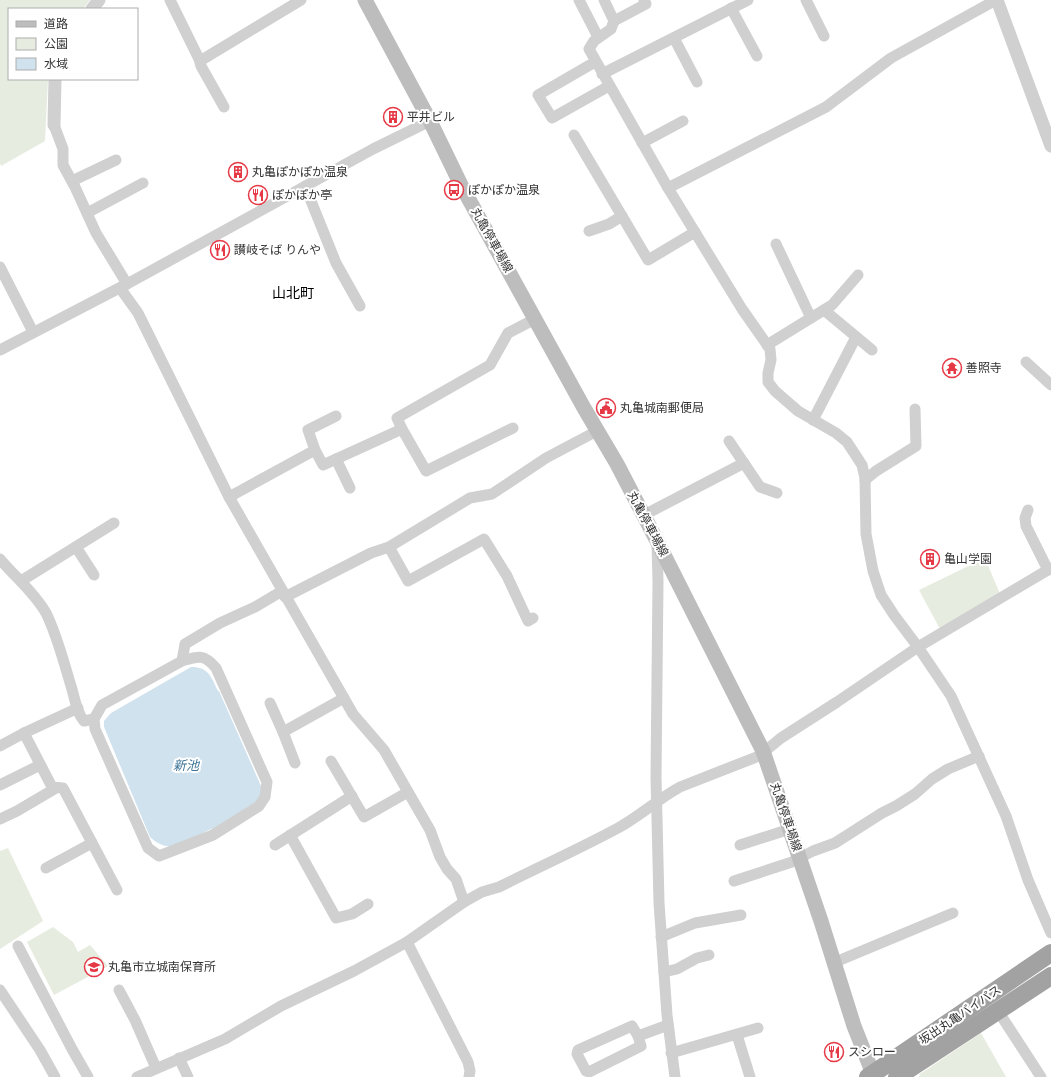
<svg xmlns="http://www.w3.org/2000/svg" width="1051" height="1077" font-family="'Varela Round','Noto Sans JP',sans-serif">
	<rect width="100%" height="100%" fill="#fff"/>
	<g fill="#e6ecdf">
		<polygon points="0,0 90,0 83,9 9,9 9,79 48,79 45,141 1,166 0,163"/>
		<polygon points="985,558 1000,594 940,629 919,590"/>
		<polygon points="8,848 43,921 0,949 0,851"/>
		<polygon points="53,927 73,942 78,952 90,945 108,966 54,995 27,942"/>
		<polygon points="981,1033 1006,1077 919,1077 920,1074"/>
	</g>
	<path fill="#cfe2ee" d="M 191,667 C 209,667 211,677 218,691 L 219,691 L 261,786 L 261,794 L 257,801 L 216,828 C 208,829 203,833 196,837 C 178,846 166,852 150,837 L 104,727 L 104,721 L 111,713 Z"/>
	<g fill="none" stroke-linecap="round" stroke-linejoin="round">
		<g stroke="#d0d0d0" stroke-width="11">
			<polyline points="170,0 199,59 201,66 224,107"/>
			<polyline points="579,0 598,37"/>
			<polyline points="604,0 614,21 646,4 644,0"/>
			<polyline points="806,0 824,36"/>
			<polyline points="731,8 757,56"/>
			<polyline points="614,21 611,29 594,41 589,49 668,188 742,309 770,349 771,360 768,373 768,382 775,391 798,411 836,433 847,442 862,465 865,478 866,534 873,571 881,595 894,615 918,647 951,696 1006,816 1028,880 1051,933"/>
			<polyline points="674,38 697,82"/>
			<polyline points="200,61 301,0"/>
			<polyline points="595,62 538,95 552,118 609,86"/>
			<polyline points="602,74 748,0"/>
			<polyline points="54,125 63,149 63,165 75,187 96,233 127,284"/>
			<polyline points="574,135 648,260 695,232"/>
			<polyline points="642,143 683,121"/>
			<polyline points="72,181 116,160"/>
			<polyline points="305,186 336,263 360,306"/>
			<polyline points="668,188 826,107 891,58 996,0"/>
			<polyline points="87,213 143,183"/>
			<polyline points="589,231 609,224 622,216"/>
			<polyline points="776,244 811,318"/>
			<polyline points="0,267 33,332"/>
			<polyline points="120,288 138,313 229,497 353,714 384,750 415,804 430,830 440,857 447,869 456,879 464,902"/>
			<polyline points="824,310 872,350"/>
			<polyline points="767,345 832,305 858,275"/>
			<polyline points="0,350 127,284 373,149 430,121"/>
			<polyline points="1026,362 1051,385"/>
			<polyline points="813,420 856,337"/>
			<polyline points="402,429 397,418 490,365 508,333 535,319"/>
			<polyline points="729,441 760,487 777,493"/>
			<polyline points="315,450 308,430 336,416"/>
			<polyline points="336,459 350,488"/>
			<polyline points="865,480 876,471 916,446 915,409"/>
			<polyline points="229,497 315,450 323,465 402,429 426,471 513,428"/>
			<polyline points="1028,510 1025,518 1026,526 1048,570"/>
			<polyline points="644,515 744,463"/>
			<polyline points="657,544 658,582 656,777 659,903 667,1015 675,1077"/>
			<polyline points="76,547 94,575"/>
			<polyline points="389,547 408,581 484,539 507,576 528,621 533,618"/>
			<path d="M 0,559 C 15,577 34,592 46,613 C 57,635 64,663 71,686 C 75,698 76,712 84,721 L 94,719"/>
			<polyline points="21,581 114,523"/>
			<polyline points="285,597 371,553 389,547 470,498 492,494 546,458 597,431"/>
			<path d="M 182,661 C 199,656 204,654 216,668 L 267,782 L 265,797 L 259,806 L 213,835 L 159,856 L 148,848 L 95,729 L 94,719 L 102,705 L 182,661 L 185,644 L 220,623 L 255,607 L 282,591"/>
			<polyline points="270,703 283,732"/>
			<polyline points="78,708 24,733 52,787 63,788 117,890"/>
			<polyline points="0,746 24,733"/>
			<polyline points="331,761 364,817 408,792"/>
			<polyline points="295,763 283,732 344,698"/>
			<polyline points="0,785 40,765"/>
			<polyline points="0,819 17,811 56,788"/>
			<polyline points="290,835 336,918 352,914 368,904"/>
			<polyline points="275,845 352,796"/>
			<polyline points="740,845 790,829"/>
			<polyline points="46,868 92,843"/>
			<polyline points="734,881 792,862 813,851 835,843 882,813 896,806 915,794 932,779 948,769 979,756"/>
			<polyline points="661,937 695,923 741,915"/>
			<polyline points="407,942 468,1062 470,1071 469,1077"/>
			<polyline points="18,946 72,1049 88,1077"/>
			<polyline points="833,963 953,913"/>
			<polyline points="664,972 677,969 697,958 709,955"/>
			<polyline points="0,990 40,1050 55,1077"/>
			<polyline points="119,990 135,1020 156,1068"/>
			<polyline points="998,1011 1041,1077"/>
			<polyline points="737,1035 750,1077"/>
			<polyline points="638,1036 641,1046 589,1072 586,1071 577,1054 578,1050 632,1026 638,1036 668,1025"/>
			<polyline points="671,1053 758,1028"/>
			<polyline points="179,1058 188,1077"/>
			<path d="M 137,1077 L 225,1039 L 281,1006 L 354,971 L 407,942 L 464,902 L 482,892 L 499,887 C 539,867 579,849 618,828 C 640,816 658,799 680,787 L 759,756 L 781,738 L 837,702 L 918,647 L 1051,568"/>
		</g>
		<g stroke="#d0d0d0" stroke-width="13">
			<polyline points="997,0 1051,146"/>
			<polyline points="92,9 99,0"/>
			<polyline points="54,125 55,79"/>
		</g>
		<polyline stroke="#bdbdbd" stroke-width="15" points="365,0 430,121 461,185 584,408 617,464 656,539 763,751 821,921 854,1026 873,1074"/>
		<g stroke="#a2a2a2" stroke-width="18">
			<polyline points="868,1077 1051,953"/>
			<polyline points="897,1077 1051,976"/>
		</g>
	</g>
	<defs>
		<symbol id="building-ring" viewBox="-11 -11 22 22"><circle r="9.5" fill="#fff" stroke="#e63946" stroke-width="1.5"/><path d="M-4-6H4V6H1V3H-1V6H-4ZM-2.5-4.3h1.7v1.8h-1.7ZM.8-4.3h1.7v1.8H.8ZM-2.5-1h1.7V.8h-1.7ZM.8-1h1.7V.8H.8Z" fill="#e63946"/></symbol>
		<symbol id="bus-ring" viewBox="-11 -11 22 22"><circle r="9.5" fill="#fff" stroke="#e63946" stroke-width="1.5"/><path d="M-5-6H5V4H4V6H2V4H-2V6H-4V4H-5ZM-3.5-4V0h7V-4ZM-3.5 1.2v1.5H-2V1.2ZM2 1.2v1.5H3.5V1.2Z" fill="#e63946"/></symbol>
		<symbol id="restaurant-ring" viewBox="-11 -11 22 22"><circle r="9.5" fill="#fff" stroke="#e63946" stroke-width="1.5"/><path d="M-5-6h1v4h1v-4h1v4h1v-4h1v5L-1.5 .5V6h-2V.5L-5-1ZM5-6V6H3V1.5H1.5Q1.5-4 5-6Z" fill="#e63946"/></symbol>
		<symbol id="temple-ring" viewBox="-11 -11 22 22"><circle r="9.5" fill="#fff" stroke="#e63946" stroke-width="1.5"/><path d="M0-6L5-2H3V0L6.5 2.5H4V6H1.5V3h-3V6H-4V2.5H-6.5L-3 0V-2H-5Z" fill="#e63946"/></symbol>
		<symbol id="civic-ring" viewBox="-11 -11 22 22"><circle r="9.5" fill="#fff" stroke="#e63946" stroke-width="1.5"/><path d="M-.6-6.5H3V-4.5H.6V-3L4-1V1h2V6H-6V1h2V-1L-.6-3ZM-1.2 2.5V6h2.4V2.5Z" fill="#e63946"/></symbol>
		<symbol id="school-ring" viewBox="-11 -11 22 22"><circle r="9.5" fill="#fff" stroke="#e63946" stroke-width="1.5"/><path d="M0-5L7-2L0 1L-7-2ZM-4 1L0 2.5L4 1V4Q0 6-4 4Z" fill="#e63946"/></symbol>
	</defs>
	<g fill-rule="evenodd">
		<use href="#building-ring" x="382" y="106" width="22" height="22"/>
		<use href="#building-ring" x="227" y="161" width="22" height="22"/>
		<use href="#bus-ring" x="443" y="179" width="22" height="22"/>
		<use href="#restaurant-ring" x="247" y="184" width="22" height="22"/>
		<use href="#restaurant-ring" x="209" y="239" width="22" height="22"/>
		<use href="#temple-ring" x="941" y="357" width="22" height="22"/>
		<use href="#civic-ring" x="595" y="397" width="22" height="22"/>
		<use href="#building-ring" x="919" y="548" width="22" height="22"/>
		<use href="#school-ring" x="83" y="956" width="22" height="22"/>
		<use href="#restaurant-ring" x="823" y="1041" width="22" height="22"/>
	</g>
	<g text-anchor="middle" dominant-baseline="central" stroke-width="4" stroke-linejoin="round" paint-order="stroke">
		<g font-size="12" fill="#333" stroke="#fff" text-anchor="start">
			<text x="407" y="117">平井ビル</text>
			<text x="252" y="172">丸亀ぽかぽか温泉</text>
			<text x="468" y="190">ぽかぽか温泉</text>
			<text x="272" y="195">ぽかぽか亭</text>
			<text x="234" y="250">讃岐そば りんや</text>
			<text x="966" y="368">善照寺</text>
			<text x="620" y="408">丸亀城南郵便局</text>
			<text x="944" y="559">亀山学園</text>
			<text x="108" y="967">丸亀市立城南保育所</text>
			<text x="848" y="1052">スシロー</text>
		</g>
		<g font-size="12" fill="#333" stroke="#fff">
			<text transform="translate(492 240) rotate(61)">丸亀停車場線</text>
			<text transform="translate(648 524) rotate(62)">丸亀停車場線</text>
			<text transform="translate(786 817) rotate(71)">丸亀停車場線</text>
			<text transform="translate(960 1015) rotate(-34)">坂出丸亀バイパス</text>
		</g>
		<g font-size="13" font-style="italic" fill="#3f7597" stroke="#fff">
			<text x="186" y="766">新池</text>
		</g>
		<g font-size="14" fill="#000" stroke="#fff">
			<text x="293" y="293">山北町</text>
		</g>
	</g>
	<rect x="8" y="8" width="130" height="72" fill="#ffffff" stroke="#adadad"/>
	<rect x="16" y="21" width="20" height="6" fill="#bdbdbd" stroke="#adadad"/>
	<text x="44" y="28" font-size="12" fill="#333333">道路</text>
	<rect x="16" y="38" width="20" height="12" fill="#e6ecdf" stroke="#adadad"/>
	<text x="44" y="48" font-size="12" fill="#333333">公園</text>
	<rect x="16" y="58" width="20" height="12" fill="#cfe2ee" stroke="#adadad"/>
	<text x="44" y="68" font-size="12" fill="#333333">水域</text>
</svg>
